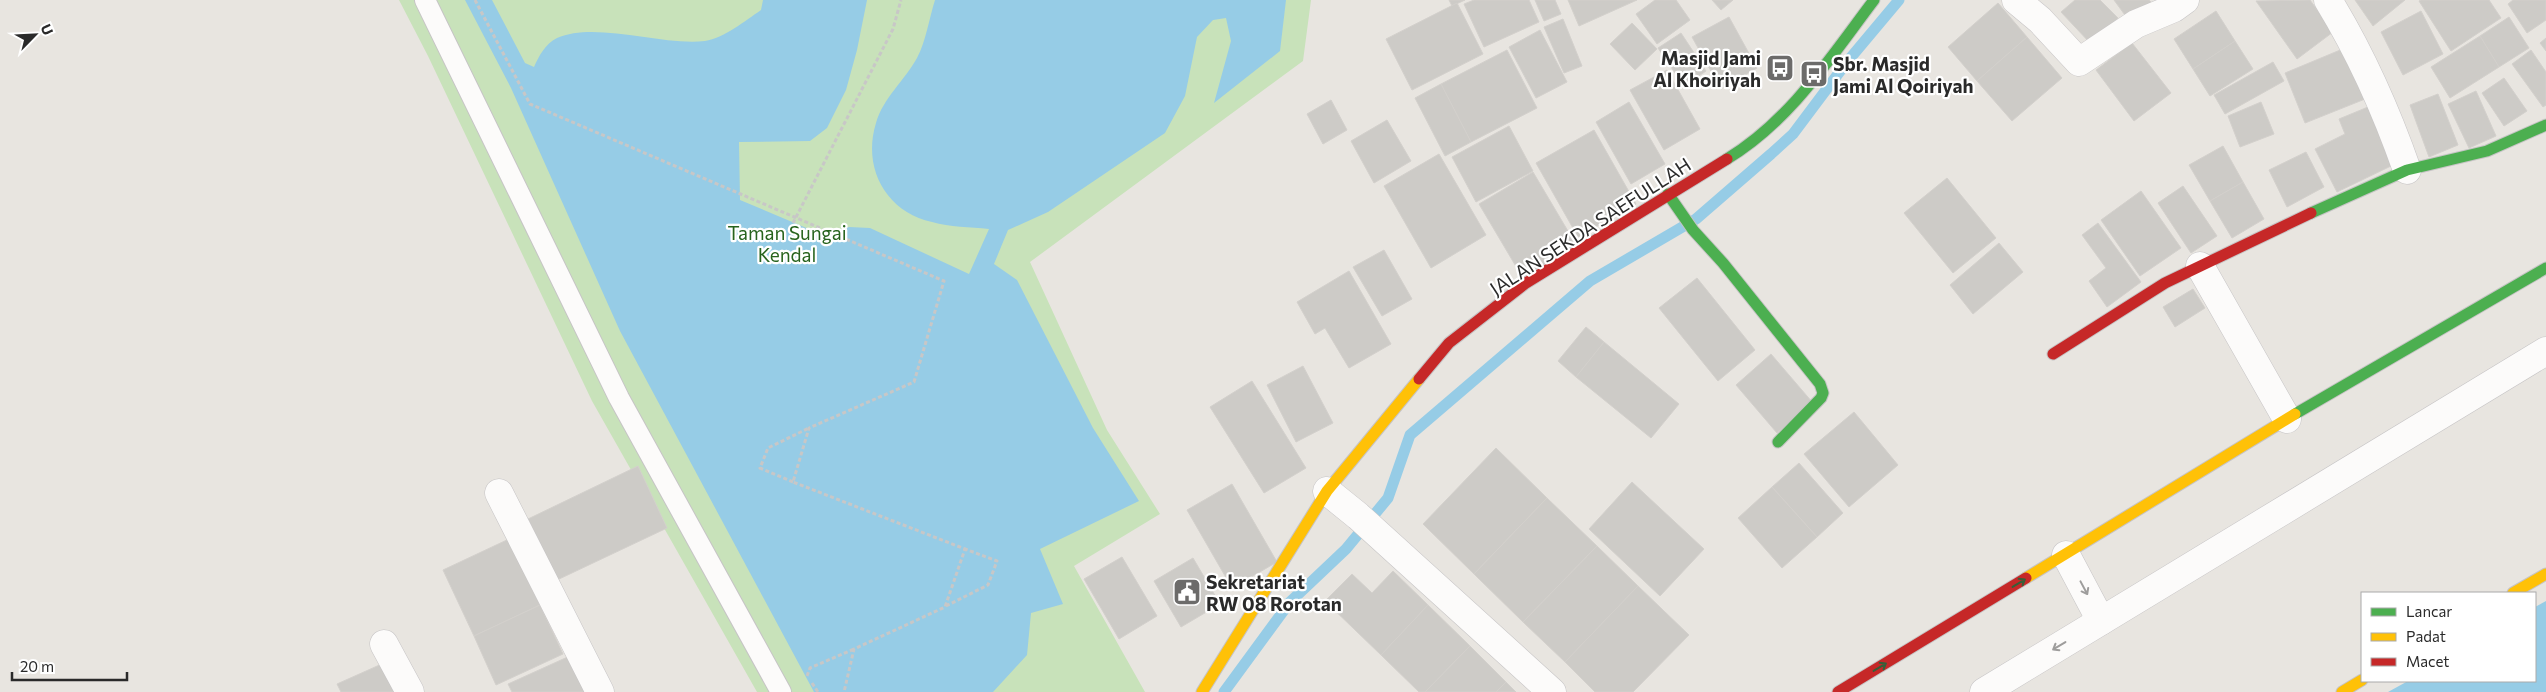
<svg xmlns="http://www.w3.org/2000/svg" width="2546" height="692" font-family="Commissioner,sans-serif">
	<rect width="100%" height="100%" fill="#e8e5e0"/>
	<polygon fill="#c8e2ba" points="399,0 1311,0 1303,61 1030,262 1107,430 1160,514 1074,566 1145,692 757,692 592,401 428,56"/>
	<g fill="#96cce6">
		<path d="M 465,0 L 492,0 L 525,63 L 534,67 C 539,56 545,44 557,38 C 596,21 661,46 705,41 C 724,38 745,21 761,10 L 763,0 L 867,0 L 857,50 L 846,90 L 827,128 L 810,141 L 739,142 L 740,200 L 823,235 L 849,227 L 870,228 L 969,274 L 989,229 C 970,227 950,227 932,222 C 886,212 862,168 876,123 C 883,98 905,80 917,58 C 926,41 929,19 935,0 L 1286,0 L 1280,51 L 1214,103 L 1231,41 L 1226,18 L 1213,20 L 1197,37 L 1185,96 L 1165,133 L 1048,212 L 1008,230 L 994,264 L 1017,280 L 1093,428 L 1139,501 L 1040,549 L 1063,604 L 1031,613 L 1027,655 L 993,692 L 814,692 L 620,331 L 511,88 Z"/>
		<polygon points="2546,601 2546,692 2388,692 2408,681 2535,681 2535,607"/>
	</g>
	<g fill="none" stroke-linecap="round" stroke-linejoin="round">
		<polyline stroke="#96cce6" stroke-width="11" points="1224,692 1290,602 1346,549 1388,498 1410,435 1590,281 1696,219 1771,154 1793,134 1847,62 1899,0"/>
	</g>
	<g fill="#cdcbc7" stroke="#d3d0cc">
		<polygon points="1449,0 1465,0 1452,6"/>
		<polygon points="1474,0 1529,0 1539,22 1484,47 1464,4"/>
		<polygon points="1535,0 1555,0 1561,14 1544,21"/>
		<polygon points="1568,0 1637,0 1579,26"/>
		<polygon points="1655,0 1676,0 1690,20 1657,44 1636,14"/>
		<polygon points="1712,0 1733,0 1721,10"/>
		<polygon points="2075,0 2100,0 2118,18 2091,44 2061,12"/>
		<polygon points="2114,0 2149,0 2153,4 2130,22"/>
		<polygon points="2310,0 2333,32 2297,59 2256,1"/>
		<polygon points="2355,0 2405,0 2373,26"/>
		<polygon points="2421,0 2489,0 2501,18 2451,51 2419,1"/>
		<polygon points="2513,0 2546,0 2546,20 2527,33 2508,4"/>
		<polygon points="1457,3 1483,54 1412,90 1386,39"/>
		<polygon points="1998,3 2027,37 1977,81 1948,47"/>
		<polygon points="2216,11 2235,41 2193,69 2174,39"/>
		<polygon points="2421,11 2443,54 2403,75 2381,32"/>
		<polygon points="1729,17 1757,68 1721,89 1692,37"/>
		<polygon points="2509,17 2529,48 2499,67 2480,36"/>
		<polygon points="1563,19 1582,66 1564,73 1544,27"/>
		<polygon points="1632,23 1657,49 1635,70 1610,44"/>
		<polygon points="1540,30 1567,82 1536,98 1509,47"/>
		<polygon points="1681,33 1706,71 1684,86 1658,48"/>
		<polygon points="2480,36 2499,67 2450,98 2431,67"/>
		<polygon points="2027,37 2062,78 2012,121 1977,81"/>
		<polygon points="2546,38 2546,51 2540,43"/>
		<polygon points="2235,41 2253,69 2210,96 2193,69"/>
		<polygon points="2132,43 2171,93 2134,121 2096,70"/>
		<polygon points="2345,48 2365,99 2305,123 2285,73"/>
		<polygon points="1507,50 1537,108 1471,142 1441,84"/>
		<polygon points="2531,50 2546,72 2546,105 2543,107 2512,64"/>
		<polygon points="2273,62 2284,81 2225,114 2214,95"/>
		<polygon points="1667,70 1700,129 1664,150 1630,90"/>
		<polygon points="2504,78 2527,111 2504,126 2482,93"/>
		<polygon points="1441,84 1471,142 1445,156 1415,98"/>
		<polygon points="2476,91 2496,136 2469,148 2448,104"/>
		<polygon points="2438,94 2458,145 2429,157 2410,105"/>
		<polygon points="1331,100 1347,130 1323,144 1307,114"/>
		<polygon points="1629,102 1665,164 1631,184 1596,122"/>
		<polygon points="2261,102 2274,134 2240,147 2228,116"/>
		<polygon points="2368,107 2393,165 2337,192 2315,149 2345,134 2339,119"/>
		<polygon points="1387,120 1411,161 1374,183 1351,141"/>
		<polygon points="1509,126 1533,171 1476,202 1452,157"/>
		<polygon points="1594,130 1636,204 1578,237 1536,163"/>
		<polygon points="2223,146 2243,182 2210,201 2189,165"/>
		<polygon points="2306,152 2324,187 2287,207 2269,170"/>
		<polygon points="1439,154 1486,235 1431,268 1384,186"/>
		<polygon points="1533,172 1578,248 1524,280 1479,204"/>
		<polygon points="1947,178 1996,238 1953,273 1904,213"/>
		<polygon points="2243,182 2264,219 2232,238 2210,201"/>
		<polygon points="2183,186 2217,236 2191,253 2158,203"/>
		<polygon points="2141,191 2181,248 2140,276 2101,220"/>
		<polygon points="2098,223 2141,282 2107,307 2089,281 2106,268 2082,235"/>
		<polygon points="1999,243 2023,272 1973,314 1950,285"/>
		<polygon points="1384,250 1412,299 1382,316 1353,267"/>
		<polygon points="1349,271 1391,344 1349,368 1325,328 1315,334 1297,302"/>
		<polygon points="1697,278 1755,350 1718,381 1659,308"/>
		<polygon points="2193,289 2205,308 2175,327 2163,307"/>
		<polygon points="1586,327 1604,342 1576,377 1558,361"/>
		<polygon points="1604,342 1679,404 1651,438 1576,377"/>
		<polygon points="1771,354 1813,403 1777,433 1736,385"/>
		<polygon points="1303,366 1333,423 1296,442 1267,385"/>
		<polygon points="1252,381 1306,468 1264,493 1210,407"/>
		<polygon points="1854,412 1898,465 1849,507 1804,454"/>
		<polygon points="1496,448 1547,498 1474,574 1423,524"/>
		<polygon points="1799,463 1843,513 1817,537 1772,487"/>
		<polygon points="638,466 667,528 557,580 528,519"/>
		<polygon points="1632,482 1704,549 1660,596 1589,529"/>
		<polygon points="1232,484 1277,562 1232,588 1187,510"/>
		<polygon points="1772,487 1817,537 1782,568 1738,518"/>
		<polygon points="1547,498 1597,546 1523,622 1474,574"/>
		<polygon points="509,539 540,605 474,636 443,570"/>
		<polygon points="1597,546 1638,586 1565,662 1523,622"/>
		<polygon points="1122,557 1157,616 1119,639 1084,579"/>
		<polygon points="1193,558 1220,604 1181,627 1154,581"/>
		<polygon points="1393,571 1428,605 1381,655 1325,601 1352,574 1372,593"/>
		<polygon points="1638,586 1689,635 1633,692 1595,692 1565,662"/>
		<polygon points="540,605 563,654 496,685 474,636"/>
		<polygon points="1428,605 1470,646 1425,692 1419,692 1381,655"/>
		<polygon points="1470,646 1506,682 1496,692 1425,692"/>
		<polygon points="572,655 588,692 512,692 508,684"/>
		<polygon points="384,663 397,692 341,692 337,684"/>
		<polygon points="1506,682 1516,692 1496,692"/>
	</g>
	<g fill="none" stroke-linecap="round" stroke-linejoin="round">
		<defs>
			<polyline id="lane" points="425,0 619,398 781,692"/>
			<g id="street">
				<polyline points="2016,0 2040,20 2079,62 2136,24 2174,8 2185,0"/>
				<path d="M 2328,0 C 2361,54 2386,110 2407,170"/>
				<polyline points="2200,266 2287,419"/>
				<polyline points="1327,491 1358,516 1552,692"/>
				<polyline points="499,493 600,692"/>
				<polyline points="2066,555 2101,621"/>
				<polyline points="384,644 410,692"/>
				<polyline points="1984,692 2546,351"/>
			</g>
			<g id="fast">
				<path d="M 1727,159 C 1790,121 1830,58 1874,0"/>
				<polyline points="1668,194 1693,230 1723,263 1820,384 1823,393 1821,398 1778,442"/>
				<polyline points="2311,213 2407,170 2487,151 2546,125"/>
				<polyline points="2295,414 2546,268"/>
			</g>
			<g id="slow">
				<polyline points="2026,578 2295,414"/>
				<polyline points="2513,593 2546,574"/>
				<polyline points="1202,692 1327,491 1419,379"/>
				<polyline points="2342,692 2362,680"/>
			</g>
			<g id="jam">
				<polyline points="2053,354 2165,283 2311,213"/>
				<polyline points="1419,379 1449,343 1526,283 1727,159"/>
				<polyline points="1838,692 2026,578"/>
			</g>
		</defs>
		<use href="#lane" stroke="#c6c4c5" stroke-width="22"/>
		<use href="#street" stroke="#c6c4c5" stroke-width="29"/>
		<use href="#fast" stroke="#c6c4c5" stroke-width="13"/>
		<use href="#slow" stroke="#c6c4c5" stroke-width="13"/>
		<use href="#jam" stroke="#c6c4c5" stroke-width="13"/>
		<g stroke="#c8c7c7" stroke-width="3" stroke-dasharray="4 2.5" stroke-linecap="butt">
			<polyline points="475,0 530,104 944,281 914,382 809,428 793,482 965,549 945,607 854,649 844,692"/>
			<polyline points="793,223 893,29 901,0"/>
			<polyline points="793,482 760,468 768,448 809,428"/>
			<polyline points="946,606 988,585 997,561 965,549"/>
			<polyline points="807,676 810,668 854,649"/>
			<polyline points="812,683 818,692"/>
		</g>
		<use href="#lane" stroke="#fcfbfa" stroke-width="20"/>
		<use href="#street" stroke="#fcfbfa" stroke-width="28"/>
		<use href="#fast" stroke="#4caf50" stroke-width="11"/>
		<use href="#slow" stroke="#ffc107" stroke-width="11"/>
		<use href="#jam" stroke="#c62828" stroke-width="11"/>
	</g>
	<defs><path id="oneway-shaft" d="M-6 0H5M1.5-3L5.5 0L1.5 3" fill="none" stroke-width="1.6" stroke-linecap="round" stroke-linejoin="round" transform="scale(1.25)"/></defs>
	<g stroke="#385f39">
		<use href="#oneway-shaft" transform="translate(2019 583) rotate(-31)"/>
		<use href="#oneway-shaft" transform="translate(1880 667) rotate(-31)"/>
	</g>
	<g stroke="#9e9d9c">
		<use href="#oneway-shaft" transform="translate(2084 588) rotate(62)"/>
		<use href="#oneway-shaft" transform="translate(2059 646) rotate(149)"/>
	</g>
	<defs>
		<symbol id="bus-square" viewBox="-11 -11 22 22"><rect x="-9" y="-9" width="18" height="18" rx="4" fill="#6c6b6a" stroke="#fff"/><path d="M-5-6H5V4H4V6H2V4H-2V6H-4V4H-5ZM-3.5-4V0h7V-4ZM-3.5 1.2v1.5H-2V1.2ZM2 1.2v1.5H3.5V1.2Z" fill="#fff"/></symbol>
		<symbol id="civic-square" viewBox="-11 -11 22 22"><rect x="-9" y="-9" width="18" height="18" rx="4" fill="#6c6b6a" stroke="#fff"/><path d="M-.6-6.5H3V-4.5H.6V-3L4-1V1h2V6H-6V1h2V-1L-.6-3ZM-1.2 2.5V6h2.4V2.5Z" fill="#fff"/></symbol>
	</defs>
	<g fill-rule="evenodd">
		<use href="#bus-square" x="1764" y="52" width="32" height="32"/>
		<use href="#bus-square" x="1798" y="58" width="32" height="32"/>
		<use href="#civic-square" x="1171" y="576" width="32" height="32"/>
	</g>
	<g text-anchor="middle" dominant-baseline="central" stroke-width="4.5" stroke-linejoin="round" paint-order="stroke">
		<g font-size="19" font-weight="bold" fill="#2a2a2a" stroke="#fff" text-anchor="start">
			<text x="1761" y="57" text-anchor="end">Masjid Jami<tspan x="1761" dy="22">Al Khoiriyah</tspan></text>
			<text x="1833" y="63">Sbr. Masjid<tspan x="1833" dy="22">Jami Al Qoiriyah</tspan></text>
			<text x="1206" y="581">Sekretariat<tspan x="1206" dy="22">RW 08 Rorotan</tspan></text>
		</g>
		<g font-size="19" fill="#2a2a2a" stroke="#fff">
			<text transform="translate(1590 226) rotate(-33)">JALAN SEKDA SAEFULLAH</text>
		</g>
		<g font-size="19" fill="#27631d" stroke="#fff">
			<text x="787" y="232">Taman Sungai<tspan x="787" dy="22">Kendal</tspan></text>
		</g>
	</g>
	<rect x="2361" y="592" width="175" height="90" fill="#ffffff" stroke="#aaaaaa"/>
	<rect x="2371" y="608" width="25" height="8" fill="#4caf50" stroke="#aaaaaa"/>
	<text x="2406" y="617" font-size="15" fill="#2a2a2a">Lancar</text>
	<rect x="2371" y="633" width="25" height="8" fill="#ffc107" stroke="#aaaaaa"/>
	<text x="2406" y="642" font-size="15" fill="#2a2a2a">Padat</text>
	<rect x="2371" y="658" width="25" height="8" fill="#c62828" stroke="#aaaaaa"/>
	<text x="2406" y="667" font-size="15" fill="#2a2a2a">Macet</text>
	<g transform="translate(35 35) rotate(66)" stroke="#ffffff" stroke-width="4" paint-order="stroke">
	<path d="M0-4L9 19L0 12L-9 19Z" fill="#2a2a2a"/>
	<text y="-8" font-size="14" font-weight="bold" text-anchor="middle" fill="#2a2a2a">U</text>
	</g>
	<path d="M12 672v8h115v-8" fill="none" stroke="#2a2a2a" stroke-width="2.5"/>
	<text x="20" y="672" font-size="15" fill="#2a2a2a" stroke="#ffffff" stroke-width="4" paint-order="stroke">20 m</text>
</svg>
